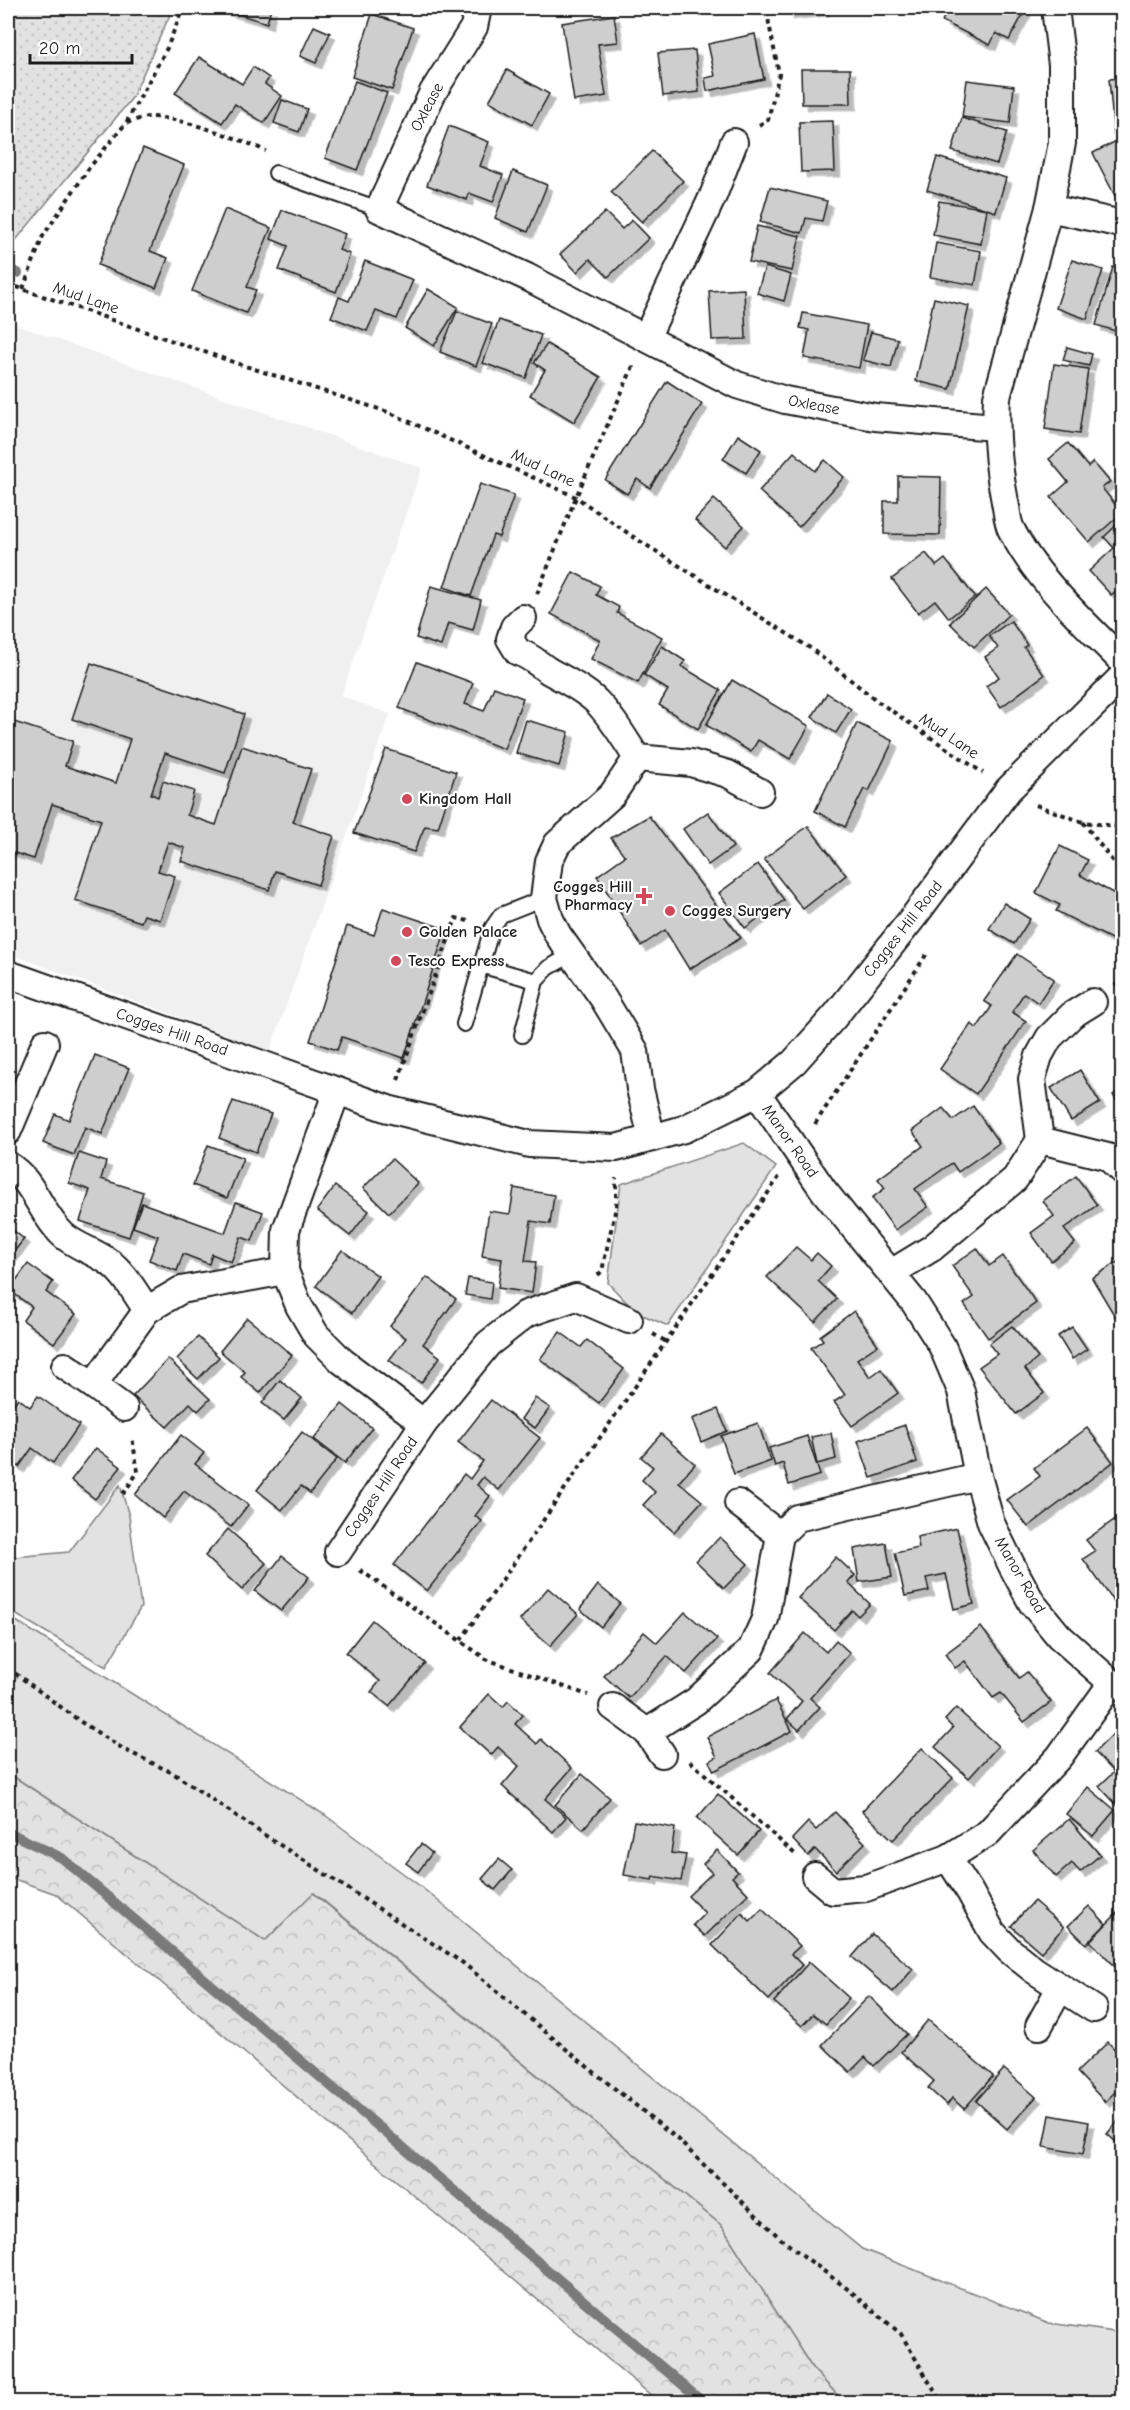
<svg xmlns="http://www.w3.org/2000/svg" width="1130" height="2410" font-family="'Comic Neue',sans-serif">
	<defs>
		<pattern id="forest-crowns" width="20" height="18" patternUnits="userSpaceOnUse" patternTransform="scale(1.5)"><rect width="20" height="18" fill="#e2e2e2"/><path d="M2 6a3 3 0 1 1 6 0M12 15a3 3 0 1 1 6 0" fill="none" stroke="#c1c1c1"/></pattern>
		<pattern id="park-dots" width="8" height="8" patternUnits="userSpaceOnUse" patternTransform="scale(1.5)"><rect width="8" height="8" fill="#e2e2e2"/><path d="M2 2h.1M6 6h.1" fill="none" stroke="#c1c1c1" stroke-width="1.8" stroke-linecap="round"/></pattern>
		<filter id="shadow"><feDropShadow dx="5.5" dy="5.5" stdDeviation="0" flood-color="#0004"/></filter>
	</defs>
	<rect width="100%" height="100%" fill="#fff"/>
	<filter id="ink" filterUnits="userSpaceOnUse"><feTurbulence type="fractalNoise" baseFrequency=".0167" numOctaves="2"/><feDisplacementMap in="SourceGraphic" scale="12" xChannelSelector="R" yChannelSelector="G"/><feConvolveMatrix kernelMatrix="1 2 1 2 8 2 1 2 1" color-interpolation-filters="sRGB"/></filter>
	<g filter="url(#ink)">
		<polygon fill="#f0f0f0" points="8,322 422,468 341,696 390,714 270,1051 8,953"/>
		<g fill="#e2e2e2" stroke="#7f7f7f" stroke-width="1.5">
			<polygon points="744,1143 776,1167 668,1326 636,1312 608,1283 621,1184"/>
			<polygon points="120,1485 129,1516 141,1607 106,1667 8,1610 8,1567 14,1557 69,1552"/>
			<polygon points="8,1616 325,1815 420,1886 862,2249 1049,2323 1122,2333 1122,2402 844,2402 812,2368 721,2225 314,1893 265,1941 8,1773"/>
		</g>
		<polygon fill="url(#forest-crowns)" stroke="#7f7f7f" stroke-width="1.5" points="8,1773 265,1941 313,1893 721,2225 812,2368 844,2402 659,2402 56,1894 8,1877"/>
		<polygon fill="url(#park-dots)" stroke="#7f7f7f" stroke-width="1.5" points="8,8 173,8 132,98 8,250"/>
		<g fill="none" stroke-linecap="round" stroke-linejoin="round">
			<g stroke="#7a7a7a" stroke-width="10">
				<polyline points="8,269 18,273"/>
				<polyline points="8,1832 62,1858 703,2402"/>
			</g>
		</g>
		<g fill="#cecece" stroke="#1c1c1c" stroke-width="1.5" filter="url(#shadow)">
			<polygon points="225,8 271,8 267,23 224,10"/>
			<polygon points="788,8 823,8 823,10 788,14"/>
			<polygon points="949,8 1022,8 1026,9 1009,40 996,33 990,45 942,21"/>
			<polygon points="372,14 413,28 392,90 352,77"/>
			<polygon points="614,15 618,42 598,44 606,96 574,101 562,23"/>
			<polygon points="314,26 330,33 316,63 300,56"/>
			<polygon points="755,34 764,79 707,91 705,78 715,76 708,44"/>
			<polygon points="695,50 699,92 663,96 658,53"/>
			<polygon points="199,57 242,84 253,67 269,78 265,84 282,96 264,123 235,104 222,123 175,93"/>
			<polygon points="801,69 850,69 851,104 802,104"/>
			<polygon points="507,70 549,94 532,125 489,101"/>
			<polygon points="1122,78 1122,135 1114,135 1109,79"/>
			<polygon points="967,80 1014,86 1010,123 962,117"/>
			<polygon points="355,81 387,93 357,170 325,158"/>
			<polygon points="282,100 307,109 299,132 274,123"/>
			<polygon points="962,118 1007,132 997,164 952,151"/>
			<polygon points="833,121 835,171 801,172 799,122"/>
			<polygon points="449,126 489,142 480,166 503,175 493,202 469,193 467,200 427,185"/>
			<polygon points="1122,138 1122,194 1116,198 1093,153"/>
			<polygon points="143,148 184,165 150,251 168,258 156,288 98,265"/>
			<polygon points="652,151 683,181 642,222 611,192"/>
			<polygon points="937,157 1006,178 996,212 927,190"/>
			<polygon points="513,171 547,185 528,232 495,218"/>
			<polygon points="770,187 827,201 822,221 806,218 802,233 760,222"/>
			<polygon points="939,201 987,209 981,244 933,235"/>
			<polygon points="225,209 271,228 247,287 256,290 246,313 192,291"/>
			<polygon points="282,210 345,234 339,250 350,254 336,292 279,270 288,246 271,239"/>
			<polygon points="605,212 622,229 632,220 649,238 608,277 590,259 577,272 560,254"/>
			<polygon points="757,226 800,236 792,271 749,262"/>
			<polygon points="936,243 981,251 975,285 930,277"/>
			<polygon points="1072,260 1103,270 1087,319 1056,308"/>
			<polygon points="365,261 413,280 397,319 376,311 367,331 331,317 339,297 349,301"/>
			<polygon points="765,267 791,275 784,301 757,293"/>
			<polygon points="1113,267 1122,270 1122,333 1096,325"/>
			<polygon points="428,289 458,307 434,346 405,328"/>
			<polygon points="744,289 746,339 712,340 709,291"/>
			<polygon points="934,298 969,306 950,389 916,381"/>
			<polygon points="457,311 492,324 476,366 440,352"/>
			<polygon points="803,313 867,325 859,368 804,358 809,330 800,328"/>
			<polygon points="499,320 541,335 526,378 483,363"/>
			<polygon points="871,332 898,339 891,367 863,360"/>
			<polygon points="547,344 601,377 574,422 530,395 545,370 534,363"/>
			<polygon points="1067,347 1092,354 1089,366 1063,360"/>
			<polygon points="1054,364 1088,369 1079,434 1045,429"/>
			<polygon points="667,381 702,404 650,488 637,479 627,494 605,480"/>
			<polygon points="738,435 761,450 746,473 723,459"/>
			<polygon points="1068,443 1088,467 1093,462 1110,482 1102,488 1122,513 1089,542 1051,497 1068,482 1049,459"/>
			<polygon points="794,452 815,471 825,460 844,477 799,527 759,491"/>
			<polygon points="898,476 941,477 940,535 884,534 884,501 898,501"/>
			<polygon points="480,484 514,495 499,537 493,535 471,596 444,587"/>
			<polygon points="714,499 744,526 725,547 695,520"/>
			<polygon points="1122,520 1122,586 1111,595 1089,571 1114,548 1104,537"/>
			<polygon points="926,553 936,566 945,559 975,597 949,618 935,600 918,613 892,579"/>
			<polygon points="573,572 600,586 596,595 619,607 617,613 662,637 638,683 591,659 600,640 551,614"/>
			<polygon points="431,586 481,600 473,630 448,623 441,646 416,638"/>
			<polygon points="986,589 1009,614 974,647 950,623"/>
			<polygon points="1011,621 1027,645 1024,647 1044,675 1001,707 986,686 999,677 985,657 998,648 989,636"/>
			<polygon points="662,646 685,661 681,666 721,690 698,729 659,705 668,690 644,675"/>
			<polygon points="417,662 473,683 465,704 484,711 494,687 523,698 504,749 399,708"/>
			<polygon points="91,663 244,714 225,773 165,753 151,794 158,797 163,781 194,791 187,815 216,825 242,746 311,769 293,822 334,836 318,885 275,871 269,890 181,861 185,848 168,842 158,871 175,876 160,920 144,915 141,922 75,900 101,820 52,804 34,859 8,851 8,720 73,741 65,766 116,783 130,739 72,719"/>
			<polygon points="732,680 809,726 790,759 758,740 751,752 706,725"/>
			<polygon points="827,693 851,709 836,733 812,717"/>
			<polygon points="526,720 569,732 559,766 516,753"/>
			<polygon points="857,723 893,741 869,791 864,789 845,827 815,811"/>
			<polygon points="386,749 456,772 438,828 425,826 414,852 354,833"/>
			<polygon points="708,812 733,847 708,865 683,829"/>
			<polygon points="649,816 741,938 689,969 665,930 641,946 597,876 625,856 611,838"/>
			<polygon points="808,826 846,875 803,909 764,859"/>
			<polygon points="1060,846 1088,860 1080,875 1122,898 1121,944 1056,911 1060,905 1036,893"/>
			<polygon points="758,864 784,900 745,928 719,893"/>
			<polygon points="1004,903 1030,919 1014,944 989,929"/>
			<polygon points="383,908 446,929 404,1058 342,1037 337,1050 310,1041 347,926 374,935"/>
			<polygon points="1017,954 1054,979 1038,1003 1024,993 1012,1012 1026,1021 976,1094 940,1069 971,1024 977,1028 992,1006 984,1001"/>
			<polygon points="95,1055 129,1068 102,1134 85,1127 74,1155 43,1143 55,1114 69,1120"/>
			<polygon points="1080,1070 1100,1103 1071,1121 1051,1088"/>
			<polygon points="1122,1089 1122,1110 1113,1095"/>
			<polygon points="233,1101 271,1114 256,1152 219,1138"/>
			<polygon points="973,1106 999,1143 958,1172 952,1163 915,1189 928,1207 895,1230 872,1198 885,1188 878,1179 923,1146 912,1131 943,1108 953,1120"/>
			<polygon points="208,1145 243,1158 227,1198 193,1185"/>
			<polygon points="79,1153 106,1162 101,1179 143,1192 129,1237 80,1221 90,1190 69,1183"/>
			<polygon points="392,1159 418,1183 389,1213 363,1188"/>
			<polygon points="1076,1176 1097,1205 1064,1229 1075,1243 1051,1261 1031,1233 1054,1216 1043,1201"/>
			<polygon points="335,1186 369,1211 350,1236 317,1210"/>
			<polygon points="514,1188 554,1195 550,1224 531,1221 525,1261 536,1262 532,1293 498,1288 502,1259 482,1256 489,1211 510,1214"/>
			<polygon points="236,1202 263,1212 252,1241 241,1237 231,1262 212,1254 209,1264 183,1254 177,1271 149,1260 158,1236 133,1227 142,1203 225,1233"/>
			<polygon points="8,1226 24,1239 8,1259"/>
			<polygon points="796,1247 811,1260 817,1253 831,1266 818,1281 837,1299 815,1322 767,1277"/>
			<polygon points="977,1248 989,1266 1003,1256 1036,1303 988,1338 964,1304 974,1297 952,1266"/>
			<polygon points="342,1250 378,1276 352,1313 316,1286"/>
			<polygon points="1122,1259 1122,1328 1092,1278"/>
			<polygon points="28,1264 53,1282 46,1292 76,1314 54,1343 23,1320 32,1307 9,1290"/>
			<polygon points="427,1277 456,1299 423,1344 440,1357 421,1383 389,1360 406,1338 390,1326"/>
			<polygon points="468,1278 492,1282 490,1299 465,1295"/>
			<polygon points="854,1311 878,1345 857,1359 870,1377 881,1369 898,1393 852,1426 834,1402 845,1395 811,1348 823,1340 820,1336"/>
			<polygon points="247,1318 292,1355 260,1393 241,1377 245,1372 220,1351"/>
			<polygon points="1012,1326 1038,1358 1025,1369 1044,1393 1016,1414 979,1367 997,1354 989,1344"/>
			<polygon points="1072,1327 1087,1349 1072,1359 1058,1336"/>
			<polygon points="560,1332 581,1347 587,1340 624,1369 599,1403 540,1359"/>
			<polygon points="198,1337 219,1357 198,1379 177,1359"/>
			<polygon points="168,1359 210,1399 198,1411 190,1403 167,1427 133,1396"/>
			<polygon points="280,1380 302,1398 284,1420 262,1403"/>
			<polygon points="38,1396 79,1425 53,1463 32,1448 19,1467 8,1459 8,1412 18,1398 30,1407"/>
			<polygon points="535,1398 550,1408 535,1428 521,1419"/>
			<polygon points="491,1400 540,1438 499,1490 483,1477 477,1485 490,1496 475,1516 482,1521 427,1591 394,1565 464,1474 470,1479 483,1461 458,1442"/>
			<polygon points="342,1404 372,1428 345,1463 314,1439"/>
			<polygon points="718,1409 727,1431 701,1442 692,1419"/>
			<polygon points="758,1423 771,1461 734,1474 721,1436"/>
			<polygon points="905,1425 917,1462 871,1478 858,1441"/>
			<polygon points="1087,1428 1113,1462 1028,1527 1007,1500 1040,1476 1034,1468"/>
			<polygon points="302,1432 337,1459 310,1493 301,1486 282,1510 257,1490"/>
			<polygon points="831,1433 836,1459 817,1464 811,1437"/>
			<polygon points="661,1434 695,1464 679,1482 702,1501 674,1532 643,1505 655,1492 642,1480 653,1467 641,1457"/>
			<polygon points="181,1435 204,1453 195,1464 248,1505 231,1527 184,1491 163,1518 135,1495"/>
			<polygon points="807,1436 820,1475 789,1485 783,1463 775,1466 769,1448"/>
			<polygon points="96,1448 121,1467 95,1499 71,1480"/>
			<polygon points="1114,1520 1122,1532 1122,1542 1118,1545 1122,1551 1122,1602 1117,1606 1083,1559 1095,1551 1086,1540"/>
			<polygon points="957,1528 974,1604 954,1609 946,1574 926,1578 929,1591 905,1596 895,1553 919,1548 917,1537"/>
			<polygon points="228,1529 266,1563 242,1590 205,1556"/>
			<polygon points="720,1537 748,1564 724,1588 696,1561"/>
			<polygon points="886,1543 892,1577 859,1582 854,1549"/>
			<polygon points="282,1556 309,1577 281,1611 255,1591"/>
			<polygon points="836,1557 855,1575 848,1583 870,1604 858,1616 852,1610 834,1630 798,1598"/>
			<polygon points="598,1585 620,1603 601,1627 580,1609"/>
			<polygon points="548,1588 578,1614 550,1646 520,1620"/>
			<polygon points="685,1612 717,1639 686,1673 667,1656 629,1698 604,1676 644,1632 657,1643"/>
			<polygon points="372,1620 425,1663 389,1706 371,1692 380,1681 346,1653"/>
			<polygon points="981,1627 1019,1678 1027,1672 1051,1702 1024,1722 1001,1693 993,1698 965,1661 955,1668 945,1654"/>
			<polygon points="805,1633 826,1652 836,1640 850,1653 810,1698 820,1707 799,1730 787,1719 802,1701 770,1673"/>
			<polygon points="489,1694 503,1707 508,1701 523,1715 515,1724 537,1744 541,1739 572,1768 545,1799 566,1817 553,1832 502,1786 519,1766 498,1747 491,1755 460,1727"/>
			<polygon points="776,1700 792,1731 714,1771 709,1761 717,1757 707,1737"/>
			<polygon points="956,1708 998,1746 969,1778 935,1747 953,1728 945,1720"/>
			<polygon points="1122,1725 1122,1801 1118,1806 1099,1786 1114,1772 1095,1752"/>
			<polygon points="922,1748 953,1778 893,1840 862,1811"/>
			<polygon points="582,1774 610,1798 583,1829 555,1805"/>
			<polygon points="1088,1787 1115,1810 1093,1836 1066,1814"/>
			<polygon points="718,1794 759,1831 738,1855 697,1818"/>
			<polygon points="835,1812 865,1843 836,1871 815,1849 808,1856 792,1839 808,1822 816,1830"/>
			<polygon points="1069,1819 1100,1855 1080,1872 1072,1863 1056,1877 1033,1850"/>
			<polygon points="634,1821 675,1828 671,1853 686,1855 681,1881 653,1876 652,1880 624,1875"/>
			<polygon points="421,1844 432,1853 418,1872 406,1863"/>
			<polygon points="717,1850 738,1872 732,1877 748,1894 705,1936 693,1925 705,1913 688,1896 712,1873 703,1864"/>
			<polygon points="499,1859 512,1870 495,1890 482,1879"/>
			<polygon points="1034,1901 1064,1927 1041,1952 1011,1926"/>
			<polygon points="1089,1906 1106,1924 1086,1944 1068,1926"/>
			<polygon points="1122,1908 1122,1973 1090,1941"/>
			<polygon points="762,1909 800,1946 791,1954 802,1965 769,2000 712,1945 742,1913 750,1921"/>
			<polygon points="872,1934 913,1969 893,1992 852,1957"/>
			<polygon points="809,1962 849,1998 826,2024 813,2014 802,2026 774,2002"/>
			<polygon points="869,1996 907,2034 874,2066 865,2057 850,2072 822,2045"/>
			<polygon points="928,2020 993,2076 964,2109 952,2098 947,2105 928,2088 934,2081 901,2052"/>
			<polygon points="1108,2042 1122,2057 1122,2085 1105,2102 1077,2072"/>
			<polygon points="1004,2069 1036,2097 1007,2129 976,2101"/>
			<polygon points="1050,2115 1089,2122 1083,2154 1044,2147"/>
			<polygon points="1122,2116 1122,2147 1107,2134"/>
		</g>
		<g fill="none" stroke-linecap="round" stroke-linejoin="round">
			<defs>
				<g id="service">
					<polyline points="276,173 379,209"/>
					<polyline points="480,965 536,981"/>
					<polyline points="464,1024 492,928 501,915 544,898"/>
					<polyline points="522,1035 536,981 548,968 571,955"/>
				</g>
				<g id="minor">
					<polyline points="478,8 474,27 433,92 379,209 527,277 737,385 785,400 875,417 995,427"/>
					<path d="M 1055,8 L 1062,65 L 1062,143 L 1049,208 L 997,397 C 995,433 998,467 1005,502 C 1007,510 1007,521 1011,529 C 1035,578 1084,622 1122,661"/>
					<polyline points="1049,208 1122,224"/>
					<polyline points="646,338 713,196 734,142"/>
					<path d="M 523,618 L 514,627 L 510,639 L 518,652 C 531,656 538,664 549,671 C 565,680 582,688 596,701 C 612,717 624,738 637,758 L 691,763 L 728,774 L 760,792"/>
					<polyline points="637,758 612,795 557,844 549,861 544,898 550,919 558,935 603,998 635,1051 640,1089 652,1138"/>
					<polyline points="8,974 388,1109 529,1144 616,1148 652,1138 684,1129 757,1093 794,1062 835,1016 915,915 1008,790 1122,677"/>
					<polyline points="337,1091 286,1230 285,1271 299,1306 316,1335 342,1361 424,1423"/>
					<polyline points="757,1093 824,1191 914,1302 942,1346 961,1391 978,1476 991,1523 1012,1566 1032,1603 1059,1636 1112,1683 1122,1686"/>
					<polyline points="8,1131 45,1043"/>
					<polyline points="1040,1140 1108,1157 1122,1171"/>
					<path d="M 8,1165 C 34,1181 40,1213 62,1234 C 73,1245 93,1251 106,1260 C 124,1271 135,1293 147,1310 L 181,1290 L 285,1271"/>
					<polyline points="891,1273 932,1248 1015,1179 1040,1140 1032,1079 1039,1056 1049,1038 1072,1015 1093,1002"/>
					<polyline points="65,1366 93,1385 147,1310"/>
					<polyline points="93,1385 124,1408"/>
					<polyline points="738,1503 780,1535"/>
					<polyline points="338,1552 424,1423 488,1344 526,1314 576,1297 629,1320"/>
					<polyline points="613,1707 647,1732 662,1754"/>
					<polyline points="647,1732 696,1701 751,1650 765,1619 780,1535 797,1518 978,1476"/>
					<polyline points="948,1858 970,1892 992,1932 1009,1950 1034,1970 1094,2009"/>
					<polyline points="815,1876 833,1891 866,1888 948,1858 988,1833 1059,1757 1112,1683"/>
					<polyline points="1039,2026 1060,1988"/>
				</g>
			</defs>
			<use href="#service" stroke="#1c1c1c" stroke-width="18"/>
			<use href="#minor" stroke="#1c1c1c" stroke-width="30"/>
			<g stroke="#1c1c1c" stroke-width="4" stroke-dasharray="4.5 4.5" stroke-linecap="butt">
				<path d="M 127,123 C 134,121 142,117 150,117 C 180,117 238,138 266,151"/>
				<polyline points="759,125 768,120 779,74 766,8"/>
				<polyline points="8,284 242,365 388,412 576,497 635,538 810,648 880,703 983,773"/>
				<polyline points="23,289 43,236 89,168 126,123 167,48 183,8"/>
				<polyline points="537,594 576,497 634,364"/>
				<polyline points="1036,805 1083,822 1122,827"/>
				<polyline points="1083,822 1122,874"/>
				<polyline points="1115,986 1122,980"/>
				<polyline points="398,1080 456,918 468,921"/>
				<polyline points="815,1124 928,952"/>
				<polyline points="598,1275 602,1271 616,1207 616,1178"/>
				<polyline points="653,1334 667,1342"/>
				<polyline points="123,1494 138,1472 132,1437"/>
				<polyline points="360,1570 486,1659 588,1695"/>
				<polyline points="461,1640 779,1177"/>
				<polyline points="8,1668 81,1722 125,1750 173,1773 263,1834 463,1963 584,2064 674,2136 781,2239 849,2290 901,2334 941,2402"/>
				<polyline points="690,1761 795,1854"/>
			</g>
			<use href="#service" stroke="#fff" stroke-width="14"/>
			<use href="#minor" stroke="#fff" stroke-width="26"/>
		</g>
	</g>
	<g fill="#d1495b" stroke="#fff" stroke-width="2">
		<circle cx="407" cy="799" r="6"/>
		<path d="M641 887h6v6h6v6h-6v6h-6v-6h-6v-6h6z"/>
		<circle cx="670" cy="911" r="6"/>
		<circle cx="407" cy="932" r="6"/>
		<circle cx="396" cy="961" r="6"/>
	</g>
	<g text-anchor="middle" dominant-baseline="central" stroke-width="4.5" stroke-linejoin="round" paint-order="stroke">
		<g font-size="16" fill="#1c1c1c" stroke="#fff">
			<text transform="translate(427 107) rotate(-62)">Oxlease</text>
			<text transform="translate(86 298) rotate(19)">Mud Lane</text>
			<text transform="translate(814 405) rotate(11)">Oxlease</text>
			<text transform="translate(543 468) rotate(25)">Mud Lane</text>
			<text transform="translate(949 736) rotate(34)">Mud Lane</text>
			<text transform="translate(903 929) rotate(-52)">Cogges Hill Road</text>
			<text transform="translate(172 1032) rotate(19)">Cogges Hill Road</text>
			<text transform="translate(790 1141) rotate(55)">Manor Road</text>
			<text transform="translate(381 1487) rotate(-56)">Cogges Hill Road</text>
			<text transform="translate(1020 1575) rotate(60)">Manor Road</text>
		</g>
		<g font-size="16" font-weight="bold" fill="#1c1c1c" stroke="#fff" text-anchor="start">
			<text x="419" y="799">Kingdom Hall</text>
			<text x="632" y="887" text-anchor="end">Cogges Hill<tspan x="632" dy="18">Pharmacy</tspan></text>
			<text x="682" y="911">Cogges Surgery</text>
			<text x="419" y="932">Golden Palace</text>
			<text x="408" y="961">Tesco Express</text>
		</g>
	</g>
	<rect width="1130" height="2410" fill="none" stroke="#fff" stroke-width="30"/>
	<rect x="15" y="15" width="1100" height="2380" fill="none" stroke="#1c1c1c" stroke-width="2" filter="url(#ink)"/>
	<path d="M30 54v9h102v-9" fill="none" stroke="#1c1c1c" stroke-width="3"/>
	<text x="39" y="54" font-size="18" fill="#1c1c1c" stroke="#ffffff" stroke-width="4.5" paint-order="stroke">20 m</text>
</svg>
